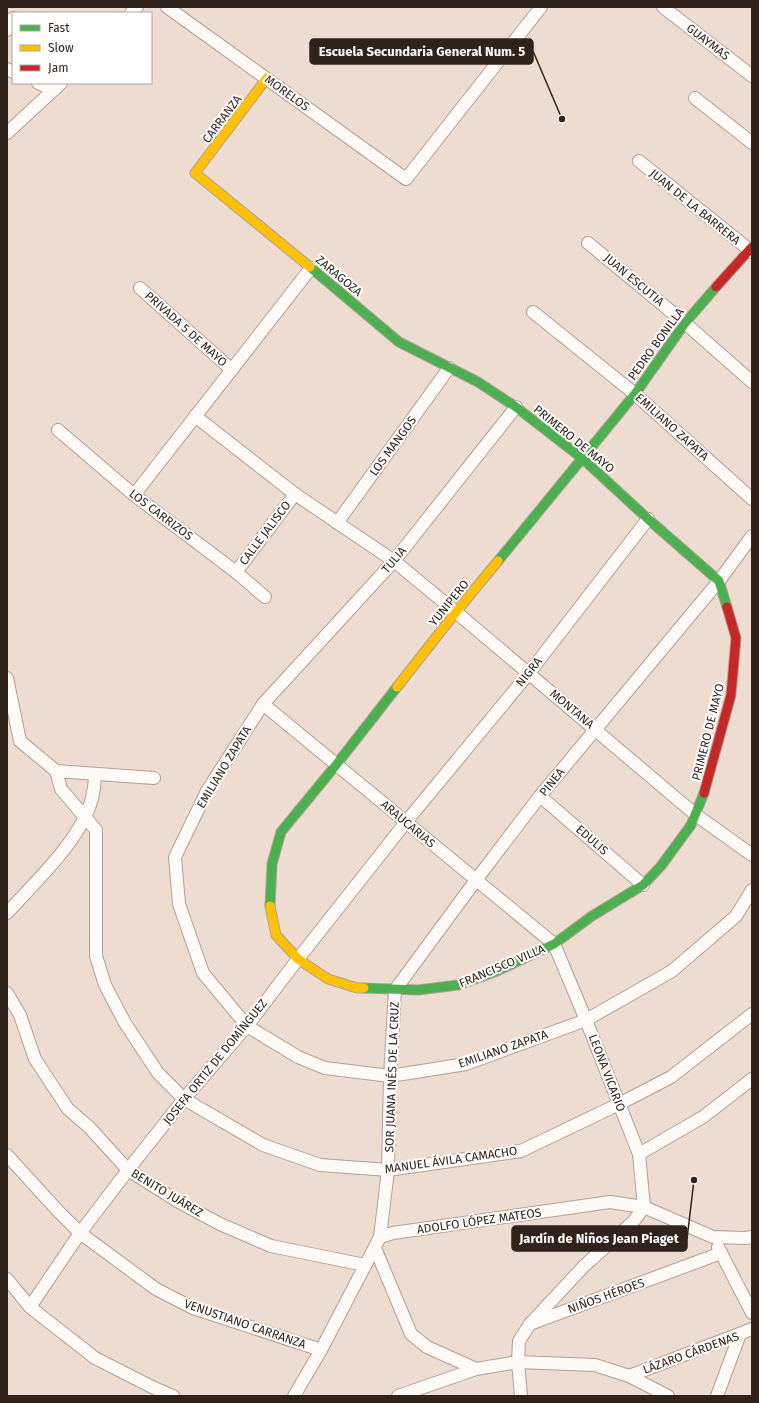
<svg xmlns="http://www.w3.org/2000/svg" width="759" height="1403" font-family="'Fira Sans',sans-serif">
	<rect width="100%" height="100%" fill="#efdcd1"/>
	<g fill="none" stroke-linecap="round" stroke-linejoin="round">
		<defs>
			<g id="street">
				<polyline points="167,7 406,179 541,7"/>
				<polyline points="663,7 752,76"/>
				<polyline points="131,13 137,7"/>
				<polyline points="7,30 13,18"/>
				<polyline points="7,69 13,72"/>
				<polyline points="38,83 54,90"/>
				<polyline points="695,98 752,143"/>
				<polyline points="7,133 61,83"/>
				<polyline points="639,161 752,252"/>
				<polyline points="588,243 685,323 752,382"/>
				<polyline points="140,288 232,370"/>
				<polyline points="533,312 635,394 752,499"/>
				<polyline points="516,407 394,561 263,704 207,791 175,857 179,904 203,973 247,1026 298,1057 325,1068 390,1076 466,1064 586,1020 672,971 736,916 752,890"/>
				<polyline points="195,416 295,494 394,561 456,612 696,815 752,855"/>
				<polyline points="58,430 134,495 236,572 265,597"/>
				<polyline points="134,495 311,268"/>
				<polyline points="337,523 449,368"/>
				<polyline points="236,572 295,494"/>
				<polyline points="7,678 20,741 56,771 154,778"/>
				<polyline points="263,704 554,944 586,1020 639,1154 644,1207 633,1222 584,1266 530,1324"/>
				<polyline points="56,771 61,789 96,830 96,956 105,985 125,1023 158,1073 184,1099 263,1145 320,1165 388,1170 521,1151 619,1104 671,1077 752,1014"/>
				<polyline points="540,796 643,885"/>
				<path d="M 7,913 C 35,882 82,839 92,798 C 94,790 95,782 95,774"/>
				<polyline points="7,993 20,1015 35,1059 68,1109 89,1127 128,1170 179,1202 220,1224 271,1246 365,1265"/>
				<polyline points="639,1154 703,1117 752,1079"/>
				<polyline points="7,1155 58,1211 80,1233 156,1289 193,1308 321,1350"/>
				<polyline points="380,1237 393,1233 610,1202 644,1207 713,1237 745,1238 752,1237"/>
				<polyline points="718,1247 752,1313"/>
				<polyline points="375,1248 411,1334 427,1347 476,1369"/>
				<polyline points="7,1279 30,1307 95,1358 154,1388 173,1396"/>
				<polyline points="30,1307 80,1233 128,1170 184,1099 247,1026 298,959 406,822 529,673 648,519"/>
				<polyline points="629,1376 752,1329"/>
				<polyline points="294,1396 321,1350 380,1237 388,1170 390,1076 395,990 476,880 540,796 719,581 752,536"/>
				<polyline points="398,1396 476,1369 518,1362 595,1365 629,1376 668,1396"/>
				<polyline points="521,1396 518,1362 519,1341 530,1324 721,1253"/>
				<polyline points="717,1396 740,1334"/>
			</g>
			<g id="fast">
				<polyline points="310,267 399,342 478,382 516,407 583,459 648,519 719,581 727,607"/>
				<polyline points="498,561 635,394 685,323 716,287"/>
				<polyline points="270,906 272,864 281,832 336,765 397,687"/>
				<polyline points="364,988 418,990 458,985 497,971 554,944 592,916 643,885 661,866 691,825 704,793"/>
			</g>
			<g id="slow">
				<polyline points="267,78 195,173 310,267"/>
				<polyline points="397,687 456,612 498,561"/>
				<polyline points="270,906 276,935 298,959 328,979 357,988 364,988"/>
			</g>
			<g id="jam">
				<polyline points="716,287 752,247"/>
				<polyline points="704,793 731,695 736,638 727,607"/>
			</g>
		</defs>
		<use href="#street" stroke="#afa098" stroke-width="14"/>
		<use href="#fast" stroke="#afa098" stroke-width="11"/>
		<use href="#slow" stroke="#afa098" stroke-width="11"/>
		<use href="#jam" stroke="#afa098" stroke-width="11"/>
		<use href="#street" stroke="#fdfaf8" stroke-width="12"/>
		<use href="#fast" stroke="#4caf50" stroke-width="9"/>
		<use href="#slow" stroke="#ffc107" stroke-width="9"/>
		<use href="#jam" stroke="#c62828" stroke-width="9"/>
	</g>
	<g text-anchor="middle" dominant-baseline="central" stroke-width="4" stroke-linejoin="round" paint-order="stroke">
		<g font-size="12" fill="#30231c" stroke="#fff">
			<text transform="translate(708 42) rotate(38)">GUAYMAS</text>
			<text transform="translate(287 93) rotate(36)">MORELOS</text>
			<text transform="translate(222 119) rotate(-53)">CARRANZA</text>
			<text transform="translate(695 207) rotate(39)">JUAN DE LA BARRERA</text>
			<text transform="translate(339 276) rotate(40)">ZARAGOZA</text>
			<text transform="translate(634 280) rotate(40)">JUAN ESCUTIA</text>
			<text transform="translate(186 329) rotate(42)">PRIVADA 5 DE MAYO</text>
			<text transform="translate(656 344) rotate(-54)">PEDRO BONILLA</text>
			<text transform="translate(672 427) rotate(42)">EMILIANO ZAPATA</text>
			<text transform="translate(574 439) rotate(39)">PRIMERO DE MAYO</text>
			<text transform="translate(393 446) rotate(-54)">LOS MANGOS</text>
			<text transform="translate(161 515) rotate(37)">LOS CARRIZOS</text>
			<text transform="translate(265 533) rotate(-53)">CALLE JALISCO</text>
			<text transform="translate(394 560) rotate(-50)">TULIA</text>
			<text transform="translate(449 603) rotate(-51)">YUNIPERO</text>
			<text transform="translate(529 672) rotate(-51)">NIGRA</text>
			<text transform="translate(572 709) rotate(40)">MONTANA</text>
			<text transform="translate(708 732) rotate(-76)">PRIMERO DE MAYO</text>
			<text transform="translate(224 767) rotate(-59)">EMILIANO ZAPATA</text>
			<text transform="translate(552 782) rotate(-51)">PINEA</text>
			<text transform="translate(408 824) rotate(40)">ARAUCARIAS</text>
			<text transform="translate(592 840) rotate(41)">EDULIS</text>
			<text transform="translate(502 966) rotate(-23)">FRANCISCO VILLA</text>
			<text transform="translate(503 1049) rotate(-19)">EMILIANO ZAPATA</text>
			<text transform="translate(215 1062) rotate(-51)">JOSEFA ORTIZ DE DOMÍNGUEZ</text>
			<text transform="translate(607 1073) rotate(69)">LEONA VICARIO</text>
			<text transform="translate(392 1077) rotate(-88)">SOR JUANA INÉS DE LA CRUZ</text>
			<text transform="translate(451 1160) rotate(-8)">MANUEL ÁVILA CAMACHO</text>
			<text transform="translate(167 1193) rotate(31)">BENITO JUÁREZ</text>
			<text transform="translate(479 1221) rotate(-8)">ADOLFO LÓPEZ MATEOS</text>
			<text transform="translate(606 1296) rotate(-20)">NIÑOS HÉROES</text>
			<text transform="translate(245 1324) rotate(19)">VENUSTIANO CARRANZA</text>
			<text transform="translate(691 1353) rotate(-20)">LÁZARO CÁRDENAS</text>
		</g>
	</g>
	<path fill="none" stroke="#30231c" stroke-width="1.5" d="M562 119L533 51M694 1180L687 1239"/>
	<g fill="#30231c" stroke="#fff" stroke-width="1.5">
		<circle cx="562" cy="119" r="4"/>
		<circle cx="694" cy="1180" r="4"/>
	</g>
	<g fill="#30231c" stroke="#30231c" stroke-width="1.5">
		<rect x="310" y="39" width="223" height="25" rx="4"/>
		<rect x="512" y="1226" width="175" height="25" rx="4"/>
	</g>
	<g font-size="13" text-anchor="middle" font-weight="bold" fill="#fff">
		<text x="422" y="56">Escuela Secundaria General Num. 5</text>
		<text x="599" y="1243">Jardín de Niños Jean Piaget</text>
	</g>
	<rect width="759" height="1403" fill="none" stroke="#30231c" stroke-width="16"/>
	<rect x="12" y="12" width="140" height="72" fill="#ffffff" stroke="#aca7a4"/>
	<rect x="20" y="25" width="20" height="6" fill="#4caf50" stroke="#aca7a4"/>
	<text x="48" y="32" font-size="12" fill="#30231c">Fast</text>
	<rect x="20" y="45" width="20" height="6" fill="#ffc107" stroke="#aca7a4"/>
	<text x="48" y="52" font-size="12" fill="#30231c">Slow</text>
	<rect x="20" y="65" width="20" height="6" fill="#c62828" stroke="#aca7a4"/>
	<text x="48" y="72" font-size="12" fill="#30231c">Jam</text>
</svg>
